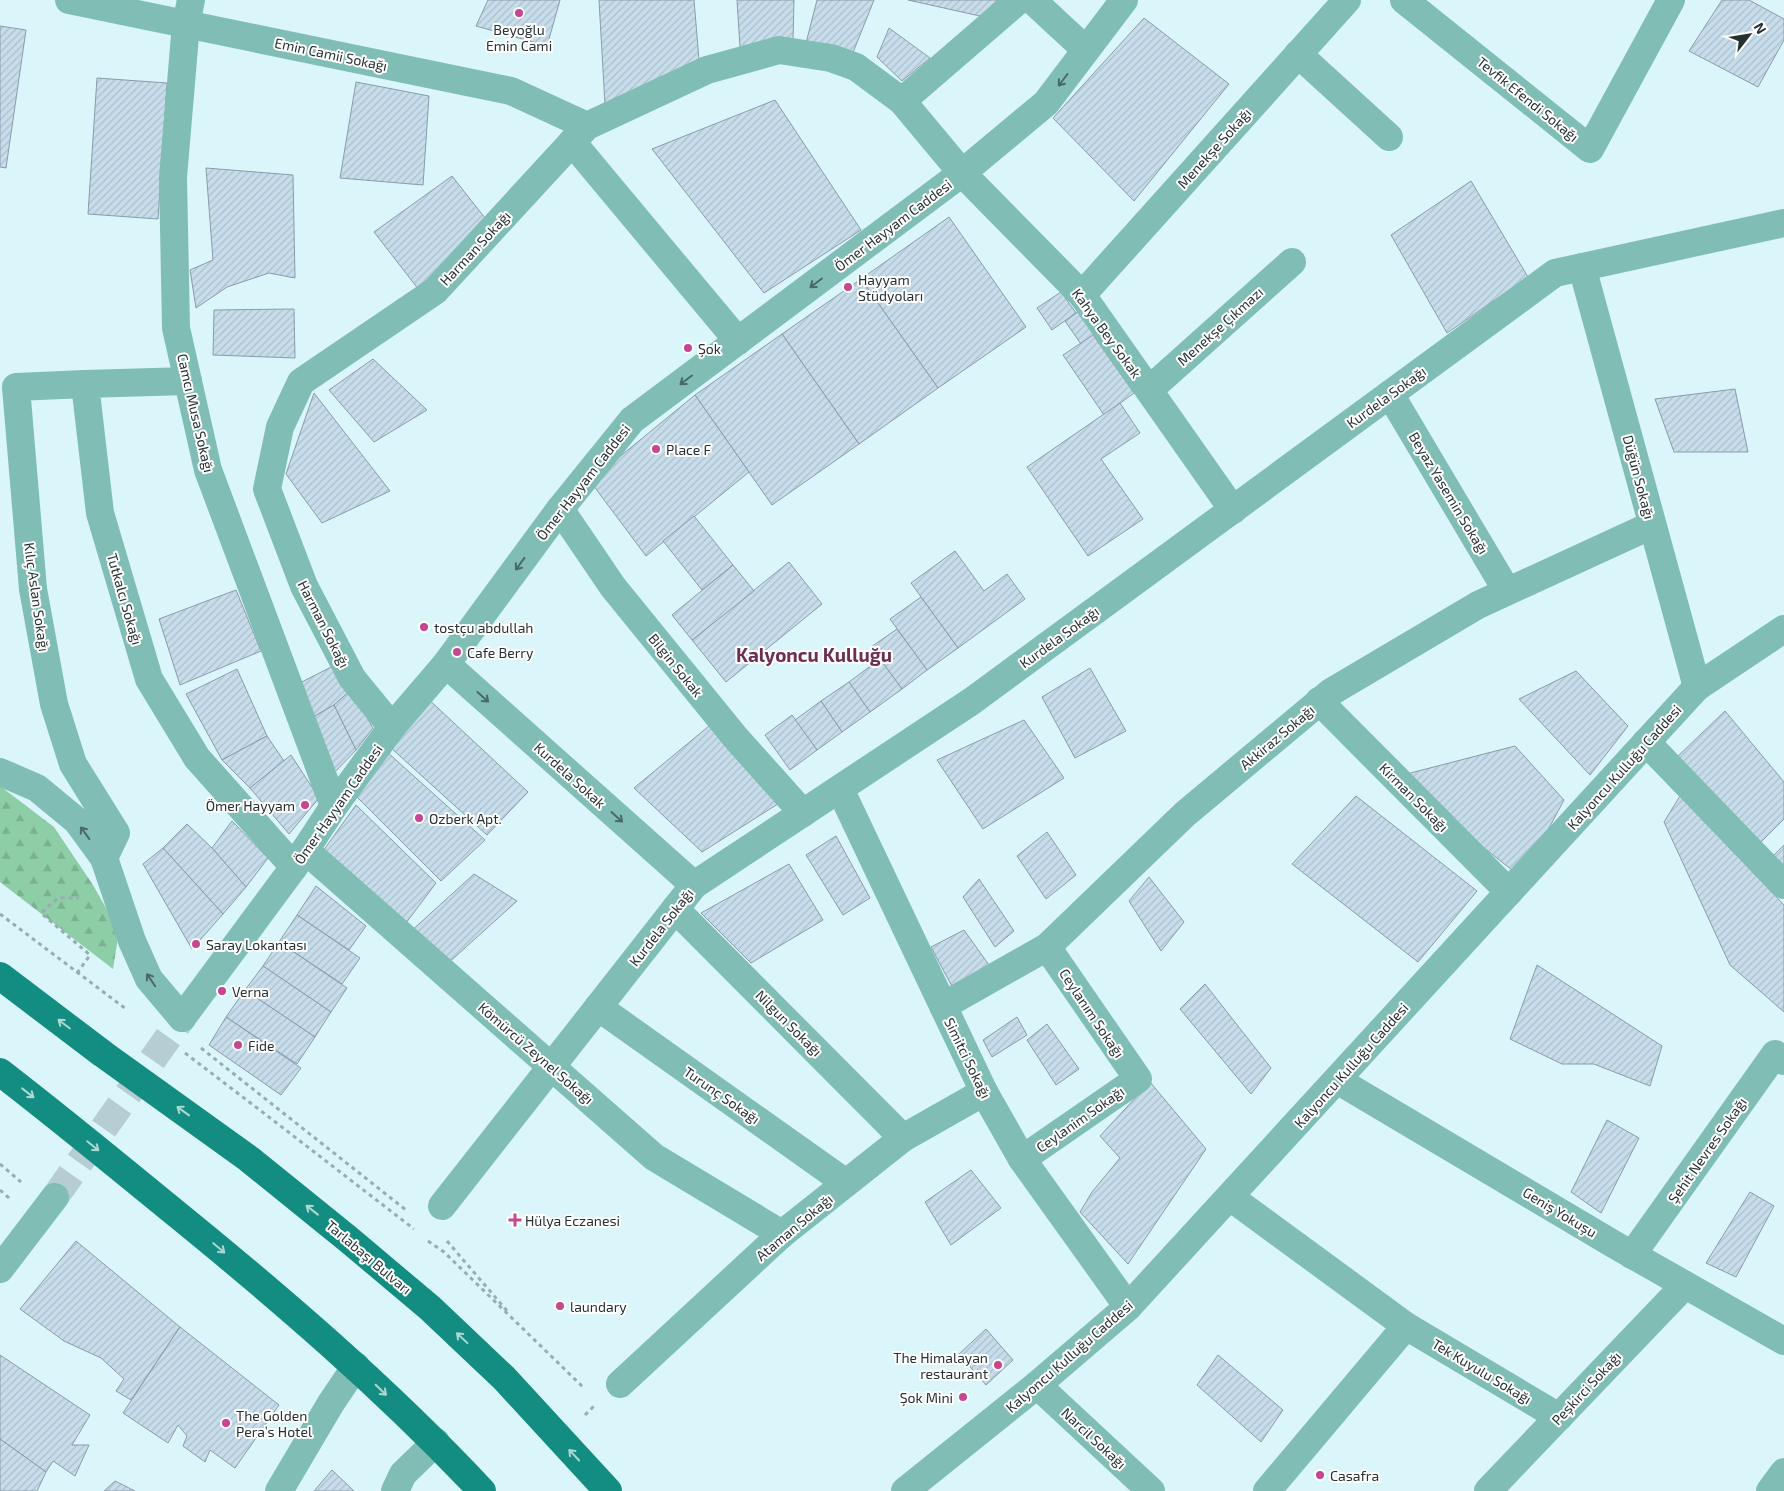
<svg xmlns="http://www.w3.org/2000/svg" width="1784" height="1491" font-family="'Exo 2',sans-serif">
	<defs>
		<pattern id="forest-firs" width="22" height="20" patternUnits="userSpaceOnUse" patternTransform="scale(1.25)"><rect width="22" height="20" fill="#8ecea7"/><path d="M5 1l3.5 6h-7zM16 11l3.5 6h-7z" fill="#7ab190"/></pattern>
		<pattern id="building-hatch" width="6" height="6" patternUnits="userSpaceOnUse" patternTransform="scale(1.25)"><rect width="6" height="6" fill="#c8ddec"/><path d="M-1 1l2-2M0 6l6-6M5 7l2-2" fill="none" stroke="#acbecb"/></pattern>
	</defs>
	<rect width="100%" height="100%" fill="#daf6fb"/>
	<polygon fill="url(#forest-firs)" points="0,786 54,827 93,885 119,931 113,969 0,882"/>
	<g fill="url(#building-hatch)" stroke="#889caa">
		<polygon points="488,0 560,0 547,46 476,26"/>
		<polygon points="599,0 694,0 699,60 605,105"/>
		<polygon points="737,0 794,0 793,40 740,47"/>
		<polygon points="817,0 874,0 852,55 806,43"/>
		<polygon points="908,0 998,0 980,16"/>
		<polygon points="1722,0 1749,0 1784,19 1784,40 1758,87 1689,51"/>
		<polygon points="1144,18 1229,84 1134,201 1053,118"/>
		<polygon points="0,26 26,30 6,168 0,167"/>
		<polygon points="889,28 930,58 902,81 877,57"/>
		<polygon points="97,78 167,83 158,219 88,214"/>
		<polygon points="356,82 429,96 423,185 340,178"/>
		<polygon points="775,100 861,230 764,293 652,149"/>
		<polygon points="206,168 293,175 295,278 269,273 227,287 196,308 190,270 213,260"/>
		<polygon points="452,176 485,218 419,290 374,232"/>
		<polygon points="1471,181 1528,277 1447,333 1391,235"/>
		<polygon points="949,217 1026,327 938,388 861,279"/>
		<polygon points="861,279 938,388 859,444 782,334"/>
		<polygon points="1061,292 1076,313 1052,330 1037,308"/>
		<polygon points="1085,307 1101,330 1081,344 1065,321"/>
		<polygon points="294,309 295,358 213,355 214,310"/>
		<polygon points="782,334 859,444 772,505 695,395"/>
		<polygon points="1093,335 1134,393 1104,415 1063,355"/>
		<polygon points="373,359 427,410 374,442 329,390"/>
		<polygon points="1735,389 1748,452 1674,452 1655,399"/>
		<polygon points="314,393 390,491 322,523 286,474"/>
		<polygon points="695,395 749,472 646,556 590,481"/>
		<polygon points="1120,403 1140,433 1101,459 1143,519 1088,556 1027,467"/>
		<polygon points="694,516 733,565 702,590 663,541"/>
		<polygon points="955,551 984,591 1007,574 1025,599 958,648 911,583"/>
		<polygon points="789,562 822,604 726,682 692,640"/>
		<polygon points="733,565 754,591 692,640 672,615"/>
		<polygon points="236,590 261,651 180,685 159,619"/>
		<polygon points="921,597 958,648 927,670 890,619"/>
		<polygon points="897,629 927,670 902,689 871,647"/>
		<polygon points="880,659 902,689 870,712 849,682"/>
		<polygon points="335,665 351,690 334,705 308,720 292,687"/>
		<polygon points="1090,668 1126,731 1075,758 1042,697"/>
		<polygon points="237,669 267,736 222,760 186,694"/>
		<polygon points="1576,671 1628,726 1590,775 1519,699"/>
		<polygon points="849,682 870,712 842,732 821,701"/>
		<polygon points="351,690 373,728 356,750 334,705"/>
		<polygon points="425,696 528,792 487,835 390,747"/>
		<polygon points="821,701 842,732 817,750 795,720"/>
		<polygon points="334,705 356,750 333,774 308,720"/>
		<polygon points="1725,711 1784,782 1784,819 1758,845 1676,758"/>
		<polygon points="792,715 817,750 790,770 765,735"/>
		<polygon points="1024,720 1064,778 983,829 937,760"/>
		<polygon points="709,726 781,802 702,852 634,788"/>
		<polygon points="267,736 284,761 250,788 222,760"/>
		<polygon points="1515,746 1564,800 1522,878 1395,777"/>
		<polygon points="387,752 485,840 441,881 355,795"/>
		<polygon points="291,755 319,798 289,834 250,788"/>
		<polygon points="1356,796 1477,891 1418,962 1292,864"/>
		<polygon points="1680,796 1784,905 1784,1012 1730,965 1664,822"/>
		<polygon points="356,805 436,883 406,923 323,851"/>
		<polygon points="232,821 268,858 246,887 212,848"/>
		<polygon points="187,824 212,848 246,887 223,914 163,848"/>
		<polygon points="1047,832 1076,875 1046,899 1017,856"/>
		<polygon points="836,836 870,898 843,915 806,855"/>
		<polygon points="1784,845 1784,867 1773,856"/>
		<polygon points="163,848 223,914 192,949 143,864"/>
		<polygon points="789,864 823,920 751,963 701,913"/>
		<polygon points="474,874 517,901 445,966 409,933"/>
		<polygon points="1149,877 1184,922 1161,951 1129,901"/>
		<polygon points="979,879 1014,931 995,947 963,897"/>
		<polygon points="316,886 366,926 349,950 297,915"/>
		<polygon points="297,915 360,958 342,984 279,942"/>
		<polygon points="964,930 989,965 955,992 931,947"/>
		<polygon points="279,942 347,988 331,1012 263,966"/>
		<polygon points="1537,965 1662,1046 1650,1086 1594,1064 1562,1064 1510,1039"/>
		<polygon points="263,966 331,1012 315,1037 245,990"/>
		<polygon points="1205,984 1271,1068 1251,1094 1180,1009"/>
		<polygon points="245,990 315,1037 297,1064 226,1017"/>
		<polygon points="226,1017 301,1068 281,1095 209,1045"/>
		<polygon points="1017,1017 1027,1035 992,1057 983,1040"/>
		<polygon points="1047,1024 1079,1069 1056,1085 1027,1040"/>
		<polygon points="1150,1082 1206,1149 1128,1264 1080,1212 1092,1192 1120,1158 1100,1136"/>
		<polygon points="1607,1120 1639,1138 1601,1213 1571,1192"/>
		<polygon points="971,1170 1001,1208 951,1245 925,1202"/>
		<polygon points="1750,1192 1774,1206 1736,1277 1706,1263"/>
		<polygon points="76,1241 180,1327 131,1400 116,1391 124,1379 101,1358 64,1341 20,1309"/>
		<polygon points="180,1327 279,1405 235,1468 210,1450 205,1462 183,1446 187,1436 178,1425 168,1443 123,1413"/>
		<polygon points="986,1329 1013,1360 986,1385 959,1354"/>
		<polygon points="0,1355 90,1415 72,1445 89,1445 75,1476 53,1461 46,1472 0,1439"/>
		<polygon points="1218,1355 1283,1410 1261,1442 1197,1385"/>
		<polygon points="0,1439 46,1472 37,1491 0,1491"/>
		<polygon points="332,1470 354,1491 314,1491"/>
		<polygon points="115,1481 135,1491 104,1491"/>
	</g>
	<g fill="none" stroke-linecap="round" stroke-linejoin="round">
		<polyline stroke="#b6ced3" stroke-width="28" stroke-dasharray="28 14" stroke-linecap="butt" points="55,1197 182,1018"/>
		<g stroke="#97adb1" stroke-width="3" stroke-dasharray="4 4" stroke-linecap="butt">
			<polyline points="0,914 126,1009"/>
			<polyline points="77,973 90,955 41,913 58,898 79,898"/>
			<polyline points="201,1048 406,1210"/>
			<polyline points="185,1053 265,1114 414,1229"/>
			<polyline points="0,1164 21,1182"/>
			<polyline points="0,1190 9,1198"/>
			<polyline points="428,1241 444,1252 585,1389"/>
			<polyline points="447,1241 508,1312"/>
			<polyline points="585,1415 595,1405"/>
		</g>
		<polyline stroke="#80beb5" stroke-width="28" points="279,1491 331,1403 356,1366"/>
		<g stroke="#80beb5" stroke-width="28">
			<polyline points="69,0 511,91 587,126"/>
			<polyline points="191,0 186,24 173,177 176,328 208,470 334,806"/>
			<polyline points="1032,0 1086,50"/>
			<polyline points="1404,0 1590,149 1671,0"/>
			<polyline points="1298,54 1389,137"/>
			<polyline points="902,101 1019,0"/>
			<polyline points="572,142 738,341"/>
			<polyline points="1582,267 1697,687"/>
			<polyline points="1082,295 1347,0"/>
			<polyline points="188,381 85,384 100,513 149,679 197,758 294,867"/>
			<polyline points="85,384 16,387 33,589 54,704 73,764 116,833 104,858"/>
			<polyline points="1149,390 1292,262"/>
			<polyline points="1390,394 1507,591"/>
			<polyline points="560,509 613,587 735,737 803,813"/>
			<polyline points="446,664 694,885"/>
			<polyline points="1319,701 1509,892"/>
			<polyline points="392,727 352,678 304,586 267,489 280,427 301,382 435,291 587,126 707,70 779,50 831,58 856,67 902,101 962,173 1082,295 1233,510"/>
			<polyline points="1646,742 1784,885"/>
			<polyline points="0,772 37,788 77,821 104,858 132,941 149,979 182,1018"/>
			<polyline points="840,789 984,1092 1022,1159 1128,1307"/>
			<polyline points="305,850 654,1157 782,1234"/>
			<polyline points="675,909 903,1138"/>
			<polyline points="943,1006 1047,947 1185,814 1331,692 1478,605 1652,525"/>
			<polyline points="598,1007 846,1183"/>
			<polyline points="1337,1080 1615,1245 1784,1341"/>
			<polyline points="1022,1159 1138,1079 1047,947"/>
			<polyline points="1230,1197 1406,1326 1267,1491"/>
			<polyline points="442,1206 694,885 972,701 1555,273 1784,223"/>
			<polyline points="1632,1255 1775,1054 1784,1061"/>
			<polyline points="0,1269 55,1197"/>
			<polyline points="1406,1326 1559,1417"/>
			<polyline points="620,1384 782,1234 903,1138 984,1092"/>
			<polyline points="1037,1385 1151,1491"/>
			<polyline points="395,1491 403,1474 436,1442"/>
			<polyline points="1488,1491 1685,1285"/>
			<polyline points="1770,1491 1784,1472"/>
		</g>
		<g stroke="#80beb5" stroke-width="28">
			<polyline points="182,1018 294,867 334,806 392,727 446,664 560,509 632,420 962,173 1046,103 1124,0"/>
			<polyline points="905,1491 1037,1385 1128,1307 1697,687 1784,629"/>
		</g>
		<g stroke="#138d81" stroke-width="28">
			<polyline points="0,976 103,1054 249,1159 348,1239 430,1308 504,1378 608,1491"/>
			<path d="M 0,1072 C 57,1116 112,1161 168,1207 C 279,1297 384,1387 482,1491"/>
		</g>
	</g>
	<defs><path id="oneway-shaft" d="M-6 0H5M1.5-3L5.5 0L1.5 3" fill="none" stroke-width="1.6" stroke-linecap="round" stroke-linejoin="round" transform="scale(1.25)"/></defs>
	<g stroke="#496966">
		<use href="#oneway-shaft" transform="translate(1063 80) rotate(127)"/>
		<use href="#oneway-shaft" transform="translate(816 283) rotate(143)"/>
		<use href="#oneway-shaft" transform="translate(686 380) rotate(143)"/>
		<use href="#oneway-shaft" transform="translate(520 564) rotate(126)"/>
		<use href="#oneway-shaft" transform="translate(483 697) rotate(42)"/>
		<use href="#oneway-shaft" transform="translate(617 817) rotate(42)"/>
		<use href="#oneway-shaft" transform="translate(85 833) rotate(-126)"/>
		<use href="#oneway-shaft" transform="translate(151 980) rotate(-124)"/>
	</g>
	<g stroke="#acd7d3">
		<use href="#oneway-shaft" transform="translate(64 1024) rotate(-143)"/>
		<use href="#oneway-shaft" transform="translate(28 1093) rotate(38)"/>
		<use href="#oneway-shaft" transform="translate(183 1111) rotate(-144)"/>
		<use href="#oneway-shaft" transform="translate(93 1146) rotate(39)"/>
		<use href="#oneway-shaft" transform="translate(312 1210) rotate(-142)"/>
		<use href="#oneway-shaft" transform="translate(219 1248) rotate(40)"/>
		<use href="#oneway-shaft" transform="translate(462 1338) rotate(-137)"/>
		<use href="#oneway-shaft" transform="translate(381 1390) rotate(44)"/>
		<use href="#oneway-shaft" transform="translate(574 1455) rotate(-133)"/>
	</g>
	<g fill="#c54692" stroke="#fff" stroke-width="2">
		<circle cx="519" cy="13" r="5"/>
		<circle cx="848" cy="287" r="5"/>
		<circle cx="688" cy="348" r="5"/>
		<circle cx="656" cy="449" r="5"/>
		<circle cx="424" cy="627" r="5"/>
		<circle cx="457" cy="652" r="5"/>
		<circle cx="305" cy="805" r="5"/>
		<circle cx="419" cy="818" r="5"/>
		<circle cx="196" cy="944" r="5"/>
		<circle cx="222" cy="991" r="5"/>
		<circle cx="238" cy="1045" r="5"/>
		<path d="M512.5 1212.5h5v5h5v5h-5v5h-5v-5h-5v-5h5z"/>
		<circle cx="560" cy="1306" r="5"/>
		<circle cx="998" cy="1365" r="5"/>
		<circle cx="963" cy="1397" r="5"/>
		<circle cx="226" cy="1423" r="5"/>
		<circle cx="1320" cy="1475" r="5"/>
	</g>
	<g text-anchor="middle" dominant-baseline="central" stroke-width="4" stroke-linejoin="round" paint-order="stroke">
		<g font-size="14" fill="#253032" stroke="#fff" text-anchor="start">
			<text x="519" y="29" text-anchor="middle">Beyoğlu<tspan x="519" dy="16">Emin Cami</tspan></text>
			<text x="858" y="279">Hayyam<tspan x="858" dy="16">Stüdyoları</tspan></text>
			<text x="698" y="348">Şok</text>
			<text x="666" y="449">Place F</text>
			<text x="434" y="627">tostçu abdullah</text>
			<text x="467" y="652">Cafe Berry</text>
			<text x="295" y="805" text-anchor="end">Ömer Hayyam</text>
			<text x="429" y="818">Ozberk Apt.</text>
			<text x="206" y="944">Saray Lokantası</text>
			<text x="232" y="991">Verna</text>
			<text x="248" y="1045">Fide</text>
			<text x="525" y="1220">Hülya Eczanesi</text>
			<text x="570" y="1306">laundary</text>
			<text x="988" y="1357" text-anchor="end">The Himalayan<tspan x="988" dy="16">restaurant</tspan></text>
			<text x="953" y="1397" text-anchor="end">Şok Mini</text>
			<text x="236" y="1415">The Golden<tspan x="236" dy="16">Pera’s Hotel</tspan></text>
			<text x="1330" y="1475">Casafra</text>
		</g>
		<g font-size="14" fill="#253032" stroke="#fff">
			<text transform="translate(331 54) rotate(12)">Emin Camii Sokağı</text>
			<text transform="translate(1528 99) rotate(39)">Tevfik Efendi Sokağı</text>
			<text transform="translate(1214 148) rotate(-48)">Menekşe Sokağı</text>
			<text transform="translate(893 225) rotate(-37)">Ömer Hayyam Caddesi</text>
			<text transform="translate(475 248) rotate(-47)">Harman Sokağı</text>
			<text transform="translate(1220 326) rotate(-42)">Menekşe Çıkmazı</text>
			<text transform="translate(1107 333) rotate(54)">Kahya Bey Sokak</text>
			<text transform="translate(1386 397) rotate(-36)">Kurdela Sokağı</text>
			<text transform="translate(196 413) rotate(77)">Camcı Musa Sokağı</text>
			<text transform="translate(1639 477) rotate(75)">Düğün Sokağı</text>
			<text transform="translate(583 482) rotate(-52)">Ömer Hayyam Caddesi</text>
			<text transform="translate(1449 493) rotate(59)">Beyaz Yasemin Sokağı</text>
			<text transform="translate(37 597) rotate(82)">Kılıç Aslan Sokağı</text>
			<text transform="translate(125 599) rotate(74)">Tutkalcı Sokağı</text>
			<text transform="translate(324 624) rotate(63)">Harman Sokağı</text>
			<text transform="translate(1059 637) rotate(-36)">Kurdela Sokağı</text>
			<text transform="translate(676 665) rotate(51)">Bilgin Sokak</text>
			<text transform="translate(1277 737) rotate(-40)">Akkiraz Sokağı</text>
			<text transform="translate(1624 767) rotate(-48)">Kalyoncu Kulluğu Caddesi</text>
			<text transform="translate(570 775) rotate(42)">Kurdela Sokak</text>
			<text transform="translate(1414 797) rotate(45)">Kirman Sokağı</text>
			<text transform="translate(338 804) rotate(-55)">Ömer Hayyam Caddesi</text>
			<text transform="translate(661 927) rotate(-52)">Kurdela Sokağı</text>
			<text transform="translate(1092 1013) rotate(56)">Ceylanım Sokağı</text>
			<text transform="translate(789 1023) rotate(45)">Nilgun Sokağı</text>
			<text transform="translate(536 1053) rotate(41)">Kömürcü Zeynel Sokağı</text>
			<text transform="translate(968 1058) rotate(64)">Simitci Sokağı</text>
			<text transform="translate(1351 1065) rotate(-48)">Kalyoncu Kulluğu Caddesi</text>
			<text transform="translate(722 1095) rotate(35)">Turunç Sokağı</text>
			<text transform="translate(1080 1119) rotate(-35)">Ceylanim Sokağı</text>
			<text transform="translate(1707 1150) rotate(-55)">Şehit Nevres Sokağı</text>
			<text transform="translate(1560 1212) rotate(31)">Geniş Yokuşu</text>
			<text transform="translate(794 1227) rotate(-40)">Ataman Sokağı</text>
			<text transform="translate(369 1257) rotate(40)">Tarlabaşı Bulvarı</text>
			<text transform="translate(1069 1356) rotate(-41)">Kalyoncu Kulluğu Caddesi</text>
			<text transform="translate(1482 1371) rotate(31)">Tek Kuyulu Sokağı</text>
			<text transform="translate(1586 1388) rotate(-47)">Peşkirci Sokağı</text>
			<text transform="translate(1094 1438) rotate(43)">Narcil Sokağı</text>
		</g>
		<g font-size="19" font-weight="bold" fill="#6d2e52" stroke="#fff">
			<text x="814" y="654">Kalyoncu Kulluğu</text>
		</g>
	</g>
	<g transform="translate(1749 35) rotate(59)" stroke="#ffffff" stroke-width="4" paint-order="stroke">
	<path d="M0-4L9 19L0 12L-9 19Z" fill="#253032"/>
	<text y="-8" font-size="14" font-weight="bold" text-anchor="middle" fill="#253032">N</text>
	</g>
</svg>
